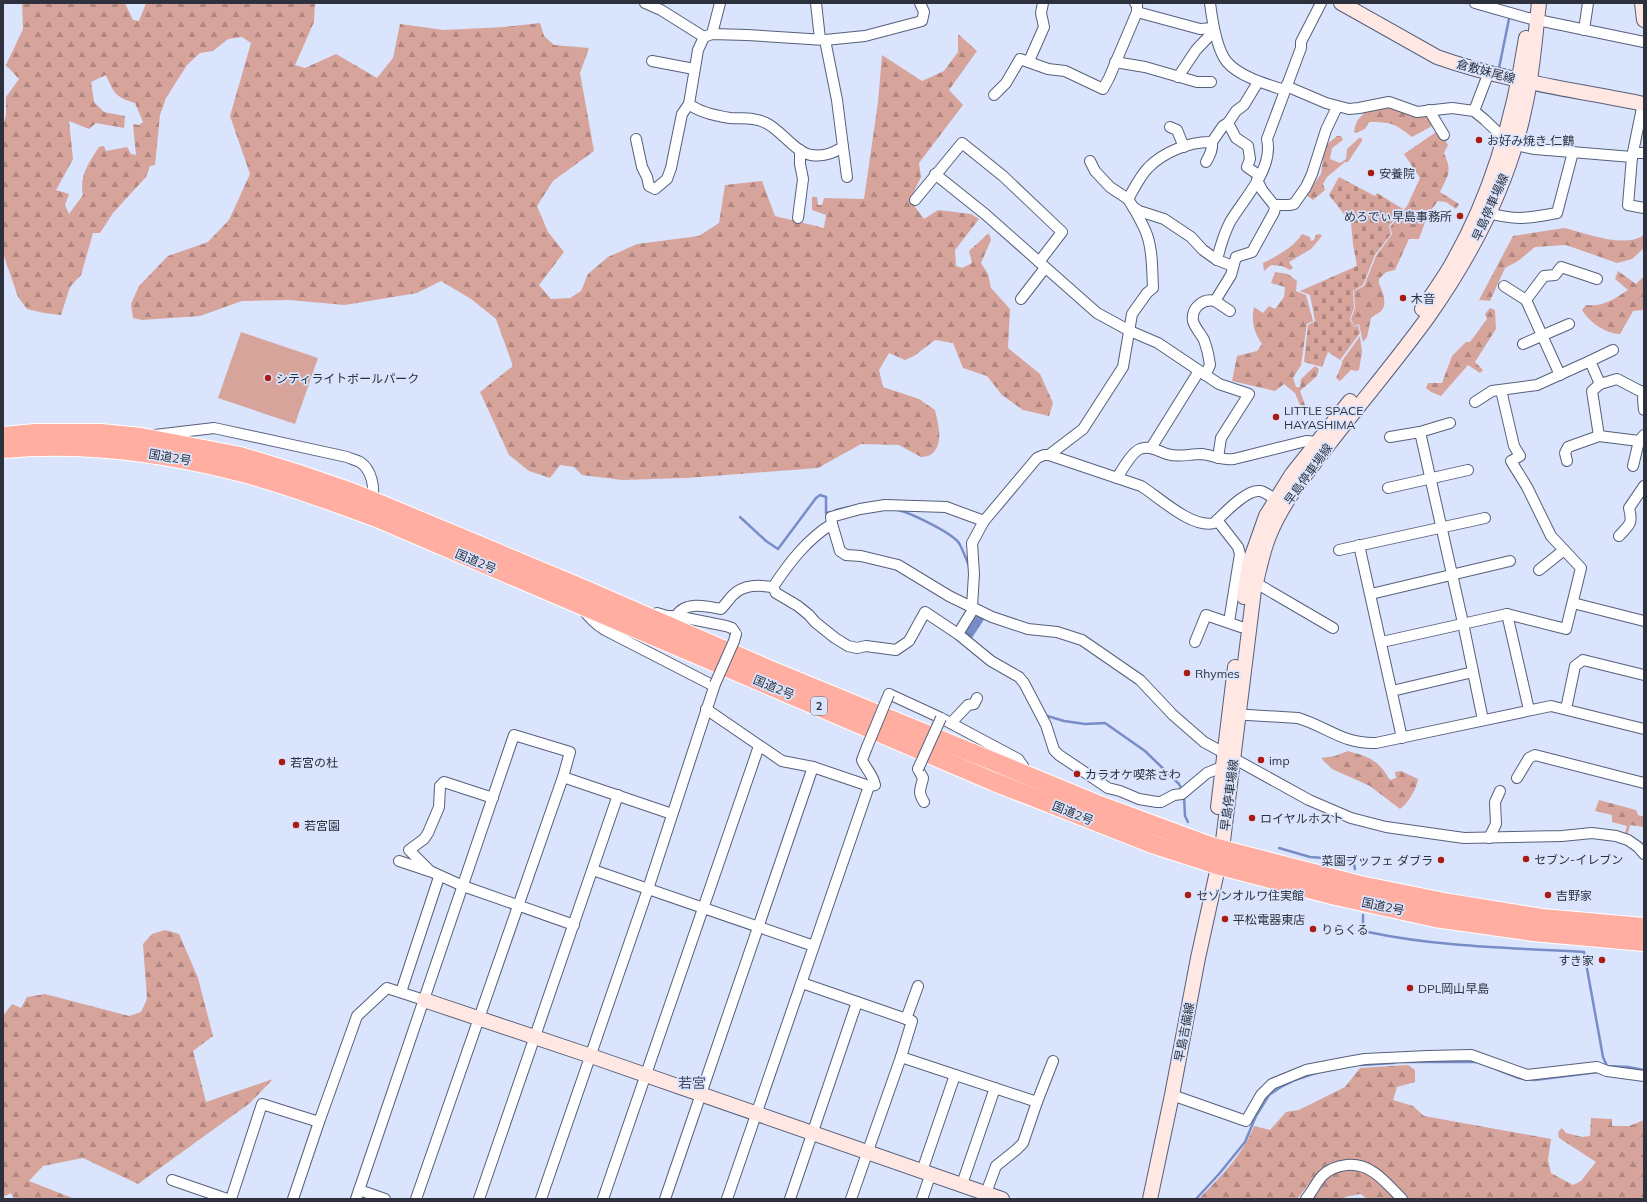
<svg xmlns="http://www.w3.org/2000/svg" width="1647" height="1202" font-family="Mulish,'Noto Sans JP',sans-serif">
	<defs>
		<pattern id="forest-firs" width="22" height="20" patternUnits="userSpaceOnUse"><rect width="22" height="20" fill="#d7a49c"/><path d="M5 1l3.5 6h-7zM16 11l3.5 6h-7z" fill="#af8680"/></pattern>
		<pattern id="cemetery-stones" width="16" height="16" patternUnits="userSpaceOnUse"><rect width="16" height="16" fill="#d7a49c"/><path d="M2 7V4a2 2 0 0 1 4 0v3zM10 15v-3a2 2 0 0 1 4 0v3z" fill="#af8680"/></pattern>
		<pattern id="water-ripples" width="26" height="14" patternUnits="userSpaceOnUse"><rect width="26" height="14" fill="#788dc8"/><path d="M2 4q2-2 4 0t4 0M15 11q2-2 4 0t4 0" fill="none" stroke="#6374a4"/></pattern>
	</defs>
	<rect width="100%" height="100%" fill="#dae4fd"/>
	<polygon fill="#d7a49c" points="241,332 318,358 295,424 218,398"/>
	<g fill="url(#forest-firs)" fill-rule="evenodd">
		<path d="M 22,3 L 125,3 L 133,20 L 139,21 L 146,3 L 315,3 L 314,22 L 295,65 L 305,68 L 336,54 L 377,78 L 393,58 L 400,24 L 444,30 L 504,27 L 540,23 L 544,36 L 554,45 L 589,48 L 580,73 L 594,151 L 553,181 L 537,206 L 548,232 L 564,252 L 539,285 L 551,299 L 570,298 L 581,291 L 588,274 L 608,257 L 637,244 L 699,236 L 719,223 L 725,185 L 762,181 L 775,216 L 824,228 L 826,215 L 812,210 L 812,197 L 817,197 L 818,205 L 822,205 L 824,198 L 864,199 L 878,102 L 882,55 L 922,81 L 944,71 L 958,52 L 958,34 L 977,51 L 949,90 L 963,105 L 919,163 L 921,177 L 910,200 L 924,219 L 938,210 L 971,214 L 979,219 L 955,250 L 956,266 L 962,268 L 972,263 L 969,251 L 989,233 L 991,240 L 981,263 L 988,274 L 991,288 L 1010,309 L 1008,348 L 1040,374 L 1053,403 L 1049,416 L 1023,410 L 1002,395 L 987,376 L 963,368 L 953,343 L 935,340 L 914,356 L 905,360 L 889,353 L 879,370 L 883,387 L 919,399 L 935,410 C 938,423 945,446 930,455 C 928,456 924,457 921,457 L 899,445 L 861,444 L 818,468 L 686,478 L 622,480 L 582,475 L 574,467 L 560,465 L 550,478 L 529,471 L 509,455 L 480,392 L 513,366 L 496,319 L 471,299 L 441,281 L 417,293 L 345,305 L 289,300 L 242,301 L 200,316 L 142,320 L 133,318 L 131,304 L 139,286 L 168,256 L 208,242 L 229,220 L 250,174 L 230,116 L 251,43 L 242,37 L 228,39 L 213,51 L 200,53 L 187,65 L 166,98 L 160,115 L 155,165 L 150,166 L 146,177 L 113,213 L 100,233 L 93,233 L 81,275 L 70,287 L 61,315 L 44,313 L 27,309 L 18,297 L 3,253 L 3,126 L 6,115 L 6,97 L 19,79 L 6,65 L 23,29 ZM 106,75 C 114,93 115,97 135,103 L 143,122 L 139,125 L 133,124 L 136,155 L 131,154 L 127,147 L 106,151 L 104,146 L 99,147 C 89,162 79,176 83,195 L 69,214 L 65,205 L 69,194 L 56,190 L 73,159 L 69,121 L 89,129 L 96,123 L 124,128 L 125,116 L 104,112 L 94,102 L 91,82 Z"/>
		<path d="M 1390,105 L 1427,114 L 1434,125 L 1412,137 C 1394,123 1391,122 1369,122 L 1365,129 L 1356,133 L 1354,132 C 1355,125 1357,119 1363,115 L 1363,111 Z"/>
		<path d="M 1439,130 L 1448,145 L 1444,153 C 1452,172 1449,173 1440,192 L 1459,204 L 1456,209 L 1446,202 L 1438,201 L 1428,214 L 1419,239 L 1409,239 L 1395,270 L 1386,272 L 1379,279 L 1379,284 C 1383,291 1387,303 1382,310 C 1380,313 1374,315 1371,318 L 1367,337 L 1363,342 L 1359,324 L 1354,326 L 1351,319 L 1355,308 L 1354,291 L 1364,286 L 1376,256 L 1392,234 L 1390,227 L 1407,206 L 1420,178 L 1404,154 Z"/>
		<polygon points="1337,136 1341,136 1343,140 1332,148 1330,159 1340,163 1346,159 1347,149 1359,138 1362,138 1362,141 1348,162 1345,162 1327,177 1323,184 1325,190 1313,200 1306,195 1321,174 1325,146"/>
		<path d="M 1564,228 C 1586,233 1625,249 1644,235 L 1644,248 L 1632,259 L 1617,263 L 1566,245 L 1535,247 L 1518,261 L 1505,268 L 1490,301 L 1479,300 L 1513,236 Z"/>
		<path d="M 1302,234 L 1310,237 L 1311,241 L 1314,240 L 1316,235 L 1320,234 L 1322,236 L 1311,249 L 1289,262 L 1293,268 L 1290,270 L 1282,266 L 1271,265 L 1264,271 L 1263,263 C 1277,256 1293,248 1302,234 Z"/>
		<path d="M 1618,271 L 1636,284 L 1644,276 L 1644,310 L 1633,311 L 1620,334 C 1606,334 1589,322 1582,310 L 1586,305 C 1604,307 1614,299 1628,290 L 1615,279 Z"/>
		<path d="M 1275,272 L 1288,274 L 1297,281 L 1296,291 L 1306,295 L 1313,321 L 1307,324 L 1301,365 L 1293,378 L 1296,387 L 1300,387 L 1301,379 L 1315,366 L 1319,369 L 1317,376 L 1300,391 L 1305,405 L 1302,407 L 1300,405 L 1295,393 L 1284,384 L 1275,391 L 1232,381 L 1237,356 L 1257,351 L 1262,344 C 1254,332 1251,322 1254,307 L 1263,313 L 1269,306 L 1275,309 L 1284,297 L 1285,287 L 1271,283 Z"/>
		<polygon points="1490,308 1495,310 1496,329 1475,362 1483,370 1480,373 1468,365 1441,396 1431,392 1426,388 1428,383 1442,383 1452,356 1466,342 1470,342 1487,319 1485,314"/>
		<polygon points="1360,336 1362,352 1359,370 1356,371 1351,370 1340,381 1336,378 1342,364 1342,361"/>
		<path d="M 1348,751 C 1370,757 1378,760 1390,780 L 1396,778 L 1395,772 L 1401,771 L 1418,779 C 1416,790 1409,802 1400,809 L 1370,786 L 1332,769 L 1321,758 L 1335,756 Z"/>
		<polygon points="1599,800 1636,810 1638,815 1644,817 1644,827 1630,825 1627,837 1624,836 1627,826 1612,822 1612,815 1595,811"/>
		<polygon points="165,930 179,934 198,978 213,1036 193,1051 206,1102 273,1079 250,1103 138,1184 83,1158 43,1166 29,1181 75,1199 14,1199 11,1193 3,1197 3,1016 12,1004 21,1008 27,997 45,994 129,1016 141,1012 147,999 143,944 152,934"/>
		<path d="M 1408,1065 L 1415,1070 L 1415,1082 L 1397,1087 L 1393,1100 L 1413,1106 L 1424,1116 L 1551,1139 L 1548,1160 L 1551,1173 L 1573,1185 L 1581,1181 L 1596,1162 L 1559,1138 L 1558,1132 L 1562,1128 L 1566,1133 L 1582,1137 L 1590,1136 L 1591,1118 L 1612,1119 L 1612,1126 L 1629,1126 L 1644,1120 L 1644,1199 L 1407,1199 L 1381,1173 L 1359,1161 L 1343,1160 L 1319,1172 L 1297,1199 L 1199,1199 C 1220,1177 1243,1155 1254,1126 L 1270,1130 L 1286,1112 L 1299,1110 L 1345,1087 L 1360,1068 Z"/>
		<polygon points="1348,1168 1365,1170 1376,1178 1397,1199 1365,1199 1365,1197 1360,1194 1345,1197 1344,1199 1312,1199 1325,1179 1336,1170"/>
	</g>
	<polygon fill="url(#cemetery-stones)" points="1339,177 1375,196 1377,193 1403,209 1389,226 1391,234 1375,255 1363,285 1353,291 1354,308 1350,319 1354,327 1358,325 1360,333 1340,360 1328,352 1322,367 1304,362 1308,325 1315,321 1310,295 1300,291 1357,266 1353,244 1351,223 1329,195"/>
	<polygon fill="url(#water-ripples)" points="975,614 985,618 970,641 965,637 964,630"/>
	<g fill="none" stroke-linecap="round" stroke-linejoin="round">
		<g stroke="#788dc8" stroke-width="2.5">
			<polyline points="1466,3 1467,3"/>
			<polyline points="1499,68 1509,19"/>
			<polyline points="836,510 849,507"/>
			<path d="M 898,510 C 911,513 952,533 959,543 C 963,550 966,559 969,566"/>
			<polyline points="740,517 766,541 778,549 816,498 820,495 826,497 826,513 832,512"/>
			<polyline points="1044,715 1064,721 1085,724 1105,723 1145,751 1179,784 1182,790"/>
			<polyline points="1184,795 1185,816 1188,822"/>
			<polyline points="1279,848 1310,857 1353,860 1355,869"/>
			<path d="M 1363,915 L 1363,927 L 1368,932 C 1438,947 1512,948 1584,952 L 1603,1057 L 1607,1066 L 1628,1067 L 1644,1070"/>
			<polyline points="1403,1062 1476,1062"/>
			<polyline points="1361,1065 1394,1063"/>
			<polyline points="1496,1069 1519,1078 1535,1080 1598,1072"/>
			<polyline points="1196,1199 1219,1174 1245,1142 1256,1116 1269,1095 1281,1087 1295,1080 1319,1072"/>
		</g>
		<defs>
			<g id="street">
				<polyline points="645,3 661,10 704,37"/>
				<polyline points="816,3 820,39"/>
				<path d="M 1210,3 C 1212,19 1216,49 1227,62 C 1240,77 1266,84 1284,90"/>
				<polyline points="1475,3 1528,18 1644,42"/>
				<polyline points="1137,12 1200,29 1213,28"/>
				<polyline points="1584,30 1588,3"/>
				<polyline points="712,34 720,3"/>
				<path d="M 825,40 L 837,100 L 843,147 C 833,153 824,157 811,155 C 796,153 781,130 766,123 C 754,117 743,119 730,118 C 717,116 699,112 689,104 L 698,50 L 704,37 L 712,34 L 747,35 L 825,40 L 865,36 L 922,21 L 924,12 L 920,3"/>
				<polyline points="652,61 694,69"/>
				<polyline points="1029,61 1044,27 1041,13 1043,3"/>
				<polyline points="1115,62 1145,67 1197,82 1211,82"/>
				<polyline points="1178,77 1196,50 1214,31"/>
				<polyline points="1286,86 1326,103 1349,109 1359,108 1389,102 1417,112 1452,108 1474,111 1485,120 1505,139"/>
				<polyline points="994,95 1006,83 1020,59 1048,69 1065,71 1103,89 1109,78 1137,12 1137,4 1135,3"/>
				<polyline points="1429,110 1444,135"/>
				<polyline points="1474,111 1489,72"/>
				<polyline points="1228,123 1236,138 1248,146 1250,159 1247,167 1260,176"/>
				<polyline points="1170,127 1177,130 1184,147"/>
				<polyline points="636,139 642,167 647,177 649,186 655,189 667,179 671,168 682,114 689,104"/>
				<polyline points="1515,145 1535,149 1632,157 1643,103"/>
				<polyline points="843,147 847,177"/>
				<polyline points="1633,153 1644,153"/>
				<polyline points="1632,157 1628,205 1644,208"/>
				<polyline points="1090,161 1095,171 1110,187 1128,199 1133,207 1139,211 1164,219 1191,237 1203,250 1217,260 1233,266"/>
				<path d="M 1206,162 C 1210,155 1213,149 1212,142"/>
				<polyline points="935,174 985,214 1097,313 1130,331 1158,343 1219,384 1249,394 1221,438 1218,458"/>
				<path d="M 1128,199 C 1134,189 1140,176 1148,168 C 1163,152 1191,141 1212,142 L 1223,126 L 1228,123 L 1236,111 L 1244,105 L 1258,82"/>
				<polyline points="915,200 962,143 1003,176 1062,232 1039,262"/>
				<polyline points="1274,205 1289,205 1294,204 1306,187 1312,174 1326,130 1337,107"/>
				<path d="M 1488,213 C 1518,221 1528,218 1557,213 L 1573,152"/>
				<polyline points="798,218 803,179 800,164 800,150"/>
				<path d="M 1217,260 C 1220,247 1224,234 1230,222 C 1244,198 1274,169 1267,139 L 1301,48 L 1301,42 L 1321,3"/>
				<polyline points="1504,286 1526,300"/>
				<polyline points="1021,299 1045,268"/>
				<polyline points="1215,301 1230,311"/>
				<polyline points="1523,344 1569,324"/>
				<polyline points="1590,361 1613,350"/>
				<path d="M 1205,375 L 1210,365 C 1209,357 1207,348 1204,340 C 1201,334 1195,328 1193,321 C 1191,308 1203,298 1215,301 L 1231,275 L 1236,257 L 1252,252 L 1274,212 L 1275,208 L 1274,205 L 1262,190 L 1257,180"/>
				<polyline points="1560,375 1526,300 1544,276 1555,275 1561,267 1597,279"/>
				<polyline points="1644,391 1643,399 1644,410"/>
				<polyline points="1475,402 1492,391 1537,385 1590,361 1600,384 1617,379 1644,393"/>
				<polyline points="1420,432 1450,423"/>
				<path d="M 155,435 L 214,428 L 347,457 C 351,459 356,460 360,462 C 372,470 375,488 372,500"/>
				<polyline points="1599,436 1592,391 1600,384"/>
				<polyline points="1390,437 1420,432 1463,623 1483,720"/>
				<polyline points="1151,448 1199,371"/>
				<path d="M 1049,455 L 1083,429 L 1123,367 L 1132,314 L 1147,293 L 1153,288 C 1152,271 1153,252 1147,235 C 1144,226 1138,216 1133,207"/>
				<polyline points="1567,461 1565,453 1568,447 1599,436 1639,441"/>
				<polyline points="1633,466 1639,441 1644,435"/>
				<path d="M 1117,478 C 1122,470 1132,452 1140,449 C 1149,445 1158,451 1167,454 C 1179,458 1189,454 1201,454 C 1213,455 1222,461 1234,459 L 1306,441 L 1318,442 L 1321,444"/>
				<polyline points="1388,488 1468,470"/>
				<polyline points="1217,520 1238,547 1240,554 1229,622"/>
				<polyline points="832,524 831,517 860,509 885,505 946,507 984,521"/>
				<path d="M 1619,536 C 1630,524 1633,524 1629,508 L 1644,486"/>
				<polyline points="1359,545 1402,738"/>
				<polyline points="1339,550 1485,518"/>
				<polyline points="1539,570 1564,550"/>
				<polyline points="1256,583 1333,628"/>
				<path d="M 773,587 C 789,563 807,539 832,524 L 840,551 L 846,555 L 861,556 L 898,565 L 949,596 L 992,617 L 1028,629 L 1057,632 L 1082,640 L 1140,680 L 1173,715 L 1204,742 L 1309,800 L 1351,818 L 1386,827 L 1464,838 L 1562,836 L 1592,833 L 1616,836 L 1628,840 L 1638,847 L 1644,854"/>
				<polyline points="773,587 776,593 798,606 809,615 815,622 835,638 848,646 857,648 866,646 896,650 909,641 925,612 958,634"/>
				<polyline points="1371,594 1510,561"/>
				<polyline points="1573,603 1644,621"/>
				<path d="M 972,607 L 974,574 L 972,543 L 984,521 L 1037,458 L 1044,455 L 1049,455 L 1141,486 C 1159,497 1192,529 1214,523 C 1224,514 1246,489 1260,491 C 1266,492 1271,497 1276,500"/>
				<polyline points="974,608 958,634 991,661 1019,677 1024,683 1046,725 1054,750 1059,755 1108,788 1120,791 1139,799 1157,802 1161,802 1174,795 1182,794 1207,773 1222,767"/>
				<path d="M 583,609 C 589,618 595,624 605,630 L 714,686"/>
				<polyline points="657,613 667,616 676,616 726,626 732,628 736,634"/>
				<polyline points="1507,614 1529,710"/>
				<path d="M 676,616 C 685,601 706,606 721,609 C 725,605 729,599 733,595 C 744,584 759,585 773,587"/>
				<polyline points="1195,642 1206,615 1241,627"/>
				<polyline points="1382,642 1507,614 1566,629 1581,568 1551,536 1527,487 1511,461 1520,456 1514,446 1501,390"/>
				<polyline points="1392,691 1473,672"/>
				<polyline points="889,694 941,718 1018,759 1023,766 1026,775"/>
				<polyline points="706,709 782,761 813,767 869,786 727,1199"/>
				<polyline points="1566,709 1575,666 1583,660 1644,675"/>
				<path d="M 1232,714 L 1298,718 C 1328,727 1342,744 1376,743 L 1551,706 L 1644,729"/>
				<polyline points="951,723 968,705 974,704 977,698"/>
				<path d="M 867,747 L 862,760 C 866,769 873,775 875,785 L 869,786"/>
				<path d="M 918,769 L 923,778 C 921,789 917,791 924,802"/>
				<polyline points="1517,778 1529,758 1535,755 1644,783"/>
				<polyline points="1489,838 1496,824 1495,802 1500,791"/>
				<polyline points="399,861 432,872 463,886 574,925"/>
				<polyline points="593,870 814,946"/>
				<polyline points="430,871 409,850 424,839 428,833 439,807 440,786 444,782 493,798"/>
				<polyline points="802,983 912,1021 901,1057 851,1199"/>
				<polyline points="401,992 439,877"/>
				<polyline points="906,1019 918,986"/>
				<polyline points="901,1057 1037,1102 1023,1143 1016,1150 996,1166 986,1193"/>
				<polyline points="1172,1095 1246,1121 1261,1095 1272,1084 1306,1070 1348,1062 1365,1059 1428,1056 1471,1055 1527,1075 1597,1067 1607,1071 1644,1076"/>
				<polyline points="1037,1102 1053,1061"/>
				<polyline points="922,1171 955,1075"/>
				<polyline points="172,1180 227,1199"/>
				<polyline points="962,1184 995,1088"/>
				<polyline points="359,1190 385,1199"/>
				<polyline points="231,1199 262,1104 319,1122 357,1016 387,988 424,1000"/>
				<polyline points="293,1199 319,1122"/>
				<polyline points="356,1199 514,735 570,752 563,777 672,814"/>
				<polyline points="416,1199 563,777"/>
				<polyline points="479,1199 618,795"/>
				<polyline points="541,1199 648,889 715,684"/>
				<polyline points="603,1199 759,746"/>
				<polyline points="665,1199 813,767"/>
				<polyline points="790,1199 857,1002"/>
				<polyline points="922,1199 931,1173"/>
				<path d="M 1306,1199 C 1312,1192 1316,1183 1322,1176 C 1329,1169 1337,1166 1347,1165 C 1372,1163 1386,1183 1402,1199"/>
			</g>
			<g id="secondary">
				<path d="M 1341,3 L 1437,57 C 1504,81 1575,90 1644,104"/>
				<polyline points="1642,3 1644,20"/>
				<path d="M 1422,309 C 1433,293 1445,277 1454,260 C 1493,191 1514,116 1526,38"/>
				<polyline points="1244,597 1249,564 1266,516 1292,474 1350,401"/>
				<polyline points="1218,807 1235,667"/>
				<polyline points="424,1000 591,1056 1002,1199"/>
				<path d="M 1150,1199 L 1172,1095 L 1198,958 L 1222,849 L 1254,590 C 1259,572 1262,553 1269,536 C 1283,501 1307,473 1329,444 C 1362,401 1397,360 1428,317 C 1473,253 1511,180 1526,102 C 1533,70 1535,36 1539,3"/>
			</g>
			<g id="highway">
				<polyline points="3,436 36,433 100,433 141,437 240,456 296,473 354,493 577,586 773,671 1102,806 1213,847 1360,885 1449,903 1542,918 1644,927"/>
				<path d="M 3,449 C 81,442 160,452 235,471 C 283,483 330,501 377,518 L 992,781 L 1155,845 L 1217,865 L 1336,896 L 1435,918 L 1533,932 L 1644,942"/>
			</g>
		</defs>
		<use href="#street" stroke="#56607b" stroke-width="12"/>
		<use href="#secondary" stroke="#56607b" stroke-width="16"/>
		<use href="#highway" stroke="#fff" stroke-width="20"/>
		<use href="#street" stroke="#fff" stroke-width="10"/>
		<use href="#secondary" stroke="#ffe7e3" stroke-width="14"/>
		<use href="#highway" stroke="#ffaea1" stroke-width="18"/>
		<defs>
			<g id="street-bridge">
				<polyline points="715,684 734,641 736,634"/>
				<polyline points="867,747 889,694"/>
				<polyline points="918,769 941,718"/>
			</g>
		</defs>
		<use href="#street-bridge" stroke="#56607b" stroke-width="12" stroke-linecap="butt"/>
		<use href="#street-bridge" stroke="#fff" stroke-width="10"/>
	</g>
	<g fill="#ab1a11" stroke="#dae4fd" stroke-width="1.5">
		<circle cx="1479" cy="140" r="4"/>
		<circle cx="1371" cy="173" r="4"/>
		<circle cx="1460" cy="216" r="4"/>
		<circle cx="1403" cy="298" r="4"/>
		<circle cx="268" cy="378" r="4"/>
		<circle cx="1276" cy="417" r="4"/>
		<circle cx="1187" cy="673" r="4"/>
		<circle cx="1261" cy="760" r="4"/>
		<circle cx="282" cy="762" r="4"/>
		<circle cx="1077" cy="774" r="4"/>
		<circle cx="1252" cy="818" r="4"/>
		<circle cx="296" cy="825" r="4"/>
		<circle cx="1526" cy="859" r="4"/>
		<circle cx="1441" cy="860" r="4"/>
		<circle cx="1188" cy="895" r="4"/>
		<circle cx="1548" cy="895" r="4"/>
		<circle cx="1225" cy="919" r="4"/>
		<circle cx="1313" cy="929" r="4"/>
		<circle cx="1602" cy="960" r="4"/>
		<circle cx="1410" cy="988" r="4"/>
	</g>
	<g text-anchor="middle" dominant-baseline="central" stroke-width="3.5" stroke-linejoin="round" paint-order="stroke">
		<rect fill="#dae4fd" stroke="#616777" stroke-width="1" x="811" y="697" width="16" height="18" rx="3"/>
		<g font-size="11" font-weight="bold" fill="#2d313d">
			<text x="819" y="706">2</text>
		</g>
		<g font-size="12" fill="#2d313d" stroke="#dae4fd">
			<text transform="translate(1486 71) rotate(15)">倉敷妹尾線</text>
			<text transform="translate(1490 207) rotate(-66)">早島停車場線</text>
			<text transform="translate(170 457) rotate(10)">国道2号</text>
			<text transform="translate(1308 474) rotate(-54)">早島停車場線</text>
			<text transform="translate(476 561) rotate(23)">国道2号</text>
			<text transform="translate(774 687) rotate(23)">国道2号</text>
			<text transform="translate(1229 795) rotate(-83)">早島停車場線</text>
			<text transform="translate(1073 813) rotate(22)">国道2号</text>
			<text transform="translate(1383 906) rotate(12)">国道2号</text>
			<text transform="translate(1184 1032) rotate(-79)">早島吉備線</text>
		</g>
		<g font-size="12" fill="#2d313d" stroke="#dae4fd" text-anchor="start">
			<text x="1487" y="140">お好み焼き 仁鶴</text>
			<text x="1379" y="173">安養院</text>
			<text x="1452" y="216" text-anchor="end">めろでぃ早島事務所</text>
			<text x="1411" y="298">木音</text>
			<text x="276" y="378">シティライトボールパーク</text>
			<text x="1284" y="410">LITTLE SPACE<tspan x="1284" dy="14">HAYASHIMA</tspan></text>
			<text x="1195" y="673">Rhymes</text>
			<text x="1269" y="760">imp</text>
			<text x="290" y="762">若宮の杜</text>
			<text x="1085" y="774">カラオケ喫茶さわ</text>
			<text x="1260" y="818">ロイヤルホスト</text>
			<text x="304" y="825">若宮園</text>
			<text x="1534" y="859">セブン-イレブン</text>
			<text x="1433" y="860" text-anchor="end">菜園ブッフェ ダブラ</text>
			<text x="1196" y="895">セゾンオルワ住実館</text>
			<text x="1556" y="895">吉野家</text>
			<text x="1233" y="919">平松電器東店</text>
			<text x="1321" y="929">りらくる</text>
			<text x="1594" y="960" text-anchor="end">すき家</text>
			<text x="1418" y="988">DPL岡山早島</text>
		</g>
		<g font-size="14" fill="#3e4862" stroke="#dae4fd">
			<text x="692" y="1083">若宮</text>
		</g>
	</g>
	<rect width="1647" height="1202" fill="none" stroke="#2d313d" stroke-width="8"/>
</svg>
